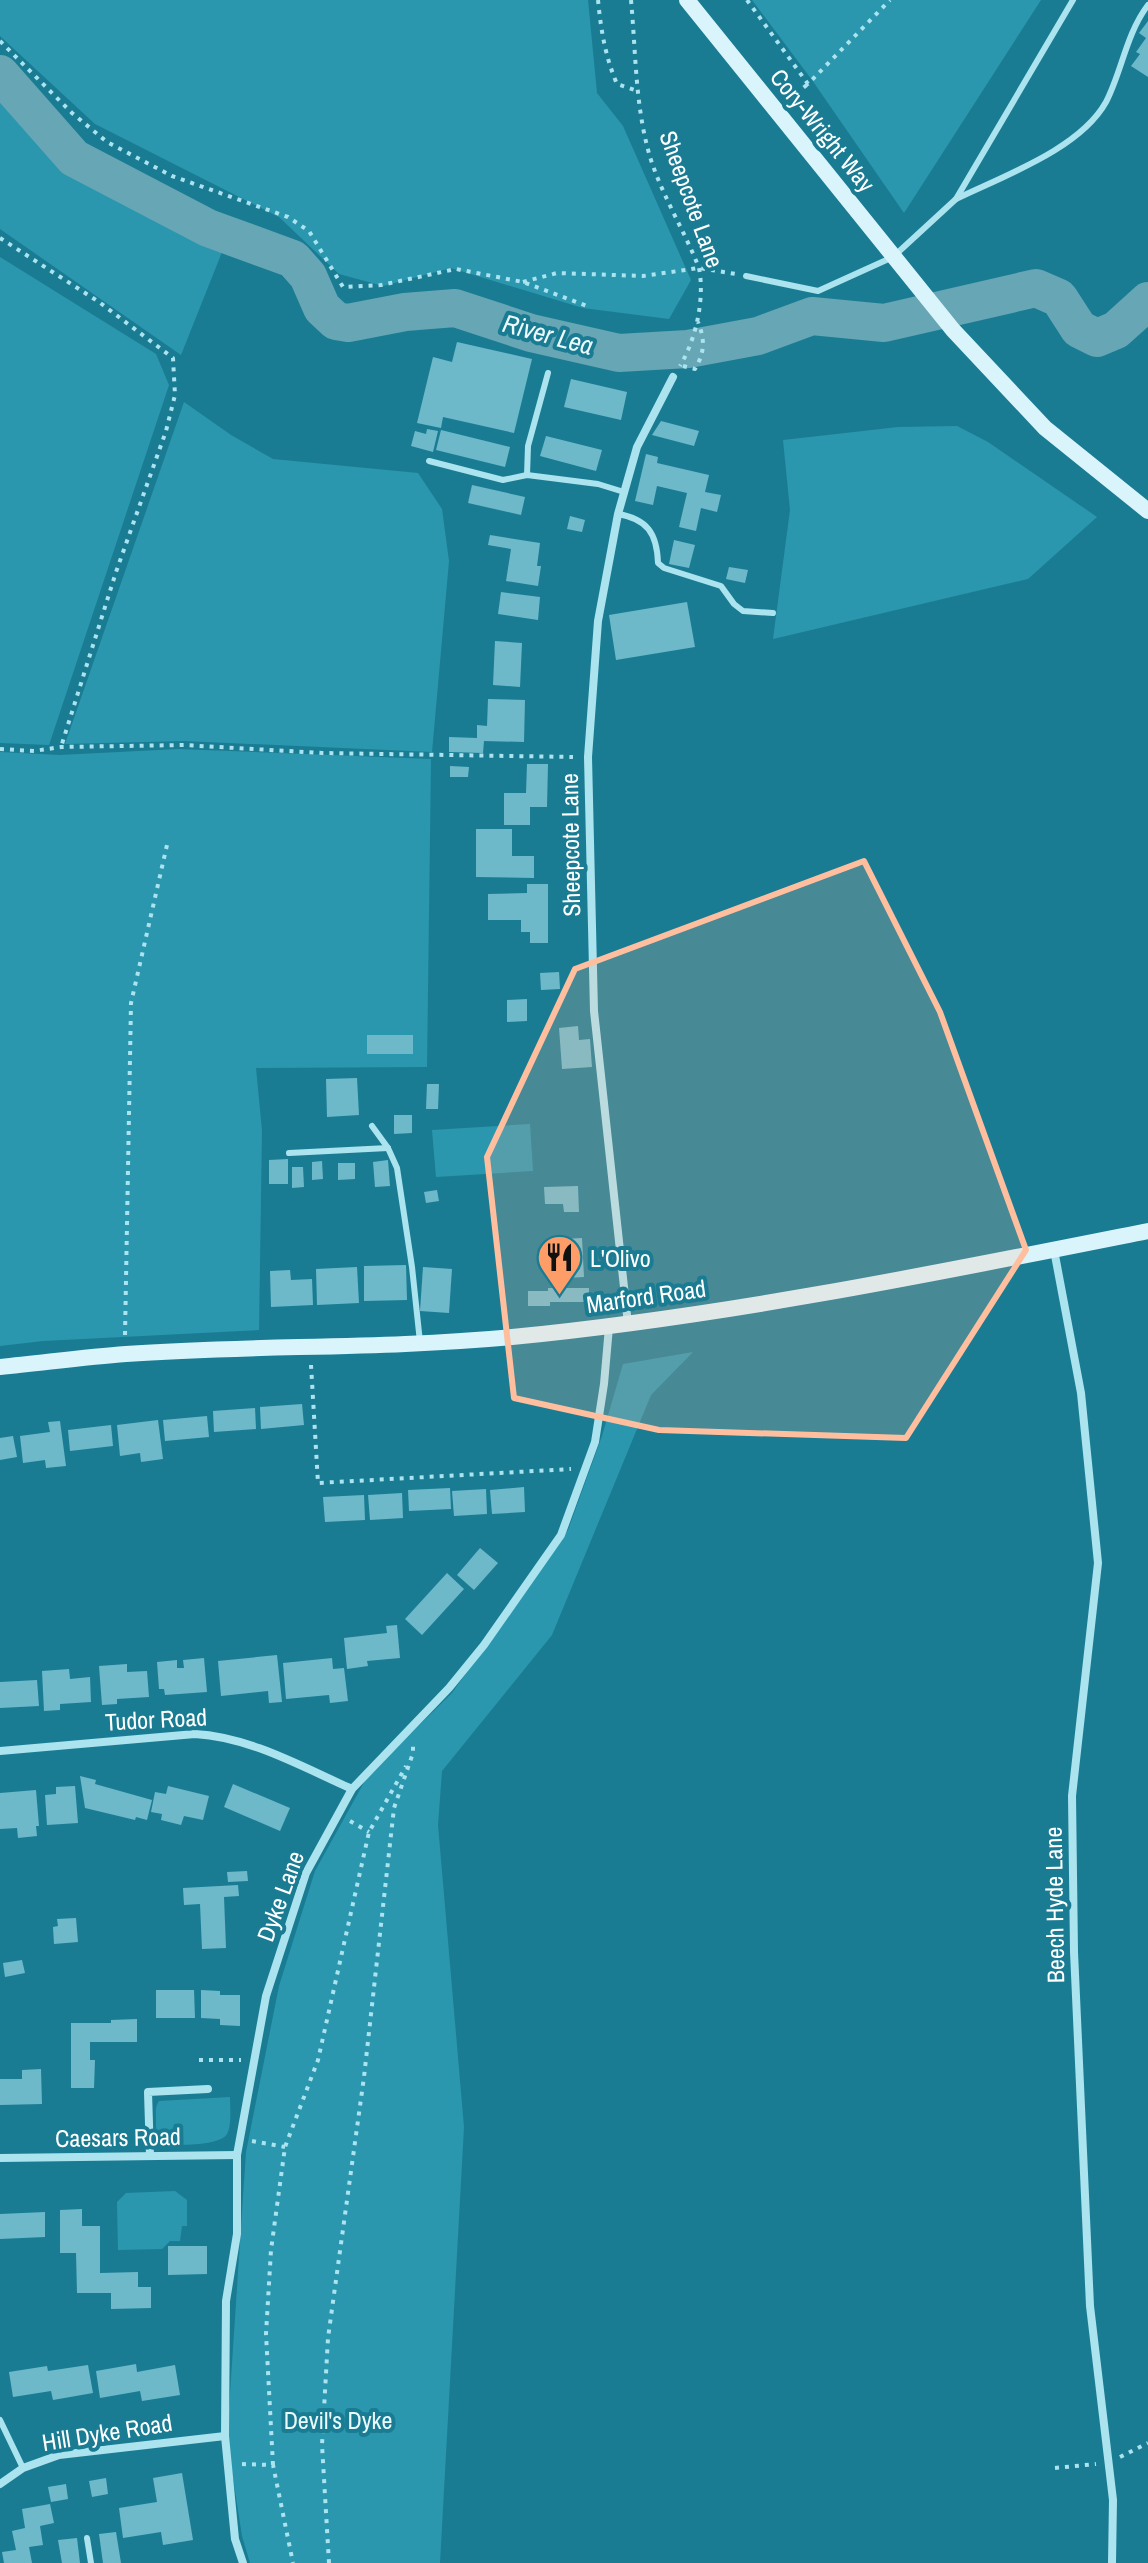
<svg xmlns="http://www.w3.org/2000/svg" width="1148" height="2563" font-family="'Archivo Narrow',sans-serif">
	<rect width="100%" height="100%" fill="#1a7c93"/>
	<g fill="#2a97af">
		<polygon points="0,0 588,0 597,93 623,126 691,280 669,319 583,308 451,268 383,286 339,274 279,217 95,124 0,36"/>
		<polygon points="752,0 1041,0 904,213 812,80"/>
		<polygon points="0,91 57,154 226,242 181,355 0,229"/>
		<polygon points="0,257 156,354 169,385 49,745 0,743"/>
		<polygon points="184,402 231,435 273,459 418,473 442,509 449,561 432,752 184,741 65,744"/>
		<polygon points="957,426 988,442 1097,517 1028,579 773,639 790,510 783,440 898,427"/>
		<polygon points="178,749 431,759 427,1067 256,1068 262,1131 259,1330 43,1341 0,1346 0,752 60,755"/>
		<polygon points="530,1124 533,1171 436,1177 432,1130"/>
		<polygon points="693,1352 651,1395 552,1635 442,1771 438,1825 464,2127 440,2563 250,2563 242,2536 227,2439 246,2152 279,1986 315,1871 367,1777 452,1693 568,1530 602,1436 623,1364"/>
		<path d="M 230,2097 C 230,2108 232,2125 227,2134 C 222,2145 172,2148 163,2141 C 155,2135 156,2127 156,2118 C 156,2111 155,2107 159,2101 Z"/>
		<polygon points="175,2191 187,2200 187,2226 182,2226 180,2241 170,2241 162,2249 118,2250 117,2202 126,2193"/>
	</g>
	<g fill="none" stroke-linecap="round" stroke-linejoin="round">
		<polyline stroke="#67a6b5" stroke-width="38" points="0,74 74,158 208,228 293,259 308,276 322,308 336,321 348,323 405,312 455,308 531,333 619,353 688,349 758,336 812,316 884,323 1036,288 1059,298 1079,329 1097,338 1116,330 1148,301"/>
	</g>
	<g fill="#6db9ca">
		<polygon points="1148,21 1148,77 1131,66 1140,54 1136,52 1146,38 1139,33"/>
		<polygon points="457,342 532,359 514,433 443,417 441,428 417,423 433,357 452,362"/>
		<polygon points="571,379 627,392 621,420 564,407"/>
		<polygon points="661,421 699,431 694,446 652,435"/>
		<polygon points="427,429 438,431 433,452 411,446 415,431 426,434"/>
		<polygon points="441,430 510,447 505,467 436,450"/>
		<polygon points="546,436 602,450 596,471 540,456"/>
		<polygon points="646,454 658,457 657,463 709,475 705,492 721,495 717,512 701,508 696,531 679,527 687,493 657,486 653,505 635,501"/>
		<polygon points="472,485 525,497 521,515 468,503"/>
		<polygon points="570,516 585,520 582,532 567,529"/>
		<polygon points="490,535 540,543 537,566 541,566 538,586 506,581 511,549 488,545"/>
		<polygon points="674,540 695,545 689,568 669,564"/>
		<polygon points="729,567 748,570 745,583 726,579"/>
		<polygon points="501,592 540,597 538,620 498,614"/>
		<polygon points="687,602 695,647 616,660 609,615"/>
		<polygon points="495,641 522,643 520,687 493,685"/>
		<polygon points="488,699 525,700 524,742 484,741 483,753 449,752 449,737 477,738 477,725 487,726"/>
		<polygon points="527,764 548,764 547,807 530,807 530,825 504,825 504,793 526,793"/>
		<polygon points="450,766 469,767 468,777 450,777"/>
		<polygon points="476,829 512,829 512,856 534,856 534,878 476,877"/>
		<polygon points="527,884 548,884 548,943 530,943 530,932 521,932 521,920 488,920 488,894 527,893"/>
		<polygon points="559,972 560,989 541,990 540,973"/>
		<polygon points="527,999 527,1021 507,1022 507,1000"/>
		<polygon points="578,1026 579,1040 590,1039 592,1067 562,1069 559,1028"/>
		<rect x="367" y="1035" width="46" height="19"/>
		<polygon points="357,1078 359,1115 327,1117 326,1079"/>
		<polygon points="427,1084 439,1084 438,1109 426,1109"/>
		<polygon points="394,1115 412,1115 412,1133 394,1134"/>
		<polygon points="288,1159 288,1184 269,1184 269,1160"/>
		<polygon points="388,1160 390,1186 375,1187 373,1162"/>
		<polygon points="322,1161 323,1179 312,1180 312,1162"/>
		<polygon points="338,1163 355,1163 355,1179 338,1180"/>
		<polygon points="292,1167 303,1167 304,1187 292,1188"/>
		<polygon points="578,1186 579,1212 564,1212 563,1204 545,1204 544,1187"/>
		<polygon points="437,1190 439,1201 426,1203 424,1192"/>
		<polygon points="582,1238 584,1277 566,1278 564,1239"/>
		<polygon points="406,1265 407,1300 364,1301 364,1266"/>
		<polygon points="357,1267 359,1303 317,1305 316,1269"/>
		<polygon points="423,1267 452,1269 449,1313 420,1311"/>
		<polygon points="290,1270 291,1280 312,1279 313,1305 271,1307 270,1271"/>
		<polygon points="548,1288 589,1288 589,1302 550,1302 550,1306 528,1306 528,1291 548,1291"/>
		<polygon points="302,1404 304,1425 261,1429 260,1407"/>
		<polygon points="255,1408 256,1429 214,1432 213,1411"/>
		<polygon points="207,1416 209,1437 165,1441 163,1420"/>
		<polygon points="158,1420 163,1459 141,1462 140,1453 120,1456 117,1425"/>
		<polygon points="60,1421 66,1466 46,1468 45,1460 23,1463 20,1436 50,1432 48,1422"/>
		<polygon points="111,1425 113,1446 70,1451 68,1430"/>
		<polygon points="13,1436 17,1457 0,1460 0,1438"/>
		<polygon points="524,1487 525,1512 492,1514 490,1490"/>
		<polygon points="450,1488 451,1509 409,1511 408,1490"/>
		<polygon points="486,1489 487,1514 454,1516 452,1491"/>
		<polygon points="402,1493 403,1518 370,1520 368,1495"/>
		<polygon points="364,1495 365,1520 325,1522 323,1497"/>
		<polygon points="480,1548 498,1563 474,1590 457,1575"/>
		<polygon points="447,1573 464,1589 422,1635 405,1619"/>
		<polygon points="397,1625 400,1658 367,1661 368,1666 347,1669 344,1638 387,1633 386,1626"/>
		<polygon points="277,1655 282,1702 269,1703 268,1691 221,1696 218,1661"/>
		<polygon points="204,1658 207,1692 165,1695 164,1689 159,1689 157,1662 177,1660 177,1668 184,1668 183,1660"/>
		<polygon points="332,1658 333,1669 344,1668 348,1701 330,1703 329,1695 286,1699 283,1663"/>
		<polygon points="127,1664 127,1672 147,1671 149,1697 117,1699 117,1704 102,1705 99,1666"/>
		<polygon points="69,1669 70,1679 90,1677 91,1702 60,1704 60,1710 44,1711 42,1671"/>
		<polygon points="37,1680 39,1706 0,1708 0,1682"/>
		<polygon points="80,1776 96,1780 95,1784 152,1800 147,1820 136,1817 135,1820 85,1808"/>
		<polygon points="233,1784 290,1808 280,1831 224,1807"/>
		<polygon points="75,1786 78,1823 47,1825 45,1795 56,1794 56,1787"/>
		<polygon points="168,1786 209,1796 203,1820 184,1816 181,1825 161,1820 162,1814 151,1812 155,1792 166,1794"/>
		<polygon points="36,1790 39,1826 36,1826 37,1836 18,1838 17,1828 0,1829 0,1793"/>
		<polygon points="247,1871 248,1881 228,1882 227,1872"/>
		<polygon points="238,1885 239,1896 224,1897 226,1948 202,1949 200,1904 184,1905 183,1888"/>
		<polygon points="76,1918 78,1942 54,1944 53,1927 58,1926 57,1919"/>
		<polygon points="22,1960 25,1973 5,1977 3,1963"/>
		<polygon points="156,1990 194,1990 195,2018 156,2018"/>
		<polygon points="201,1990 220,1991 220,1995 240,1995 240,2026 220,2025 220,2019 201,2018"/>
		<polygon points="137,2019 137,2042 90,2042 90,2060 95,2060 94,2088 71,2088 71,2023 111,2023 111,2020"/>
		<polygon points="41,2069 42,2104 0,2105 0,2079 22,2079 22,2070"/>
		<polygon points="82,2209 82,2226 100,2226 100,2273 138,2272 138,2287 151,2287 151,2308 111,2309 111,2293 77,2293 76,2253 60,2253 60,2210"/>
		<polygon points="45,2212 45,2237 0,2239 0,2214"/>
		<polygon points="168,2246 207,2246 207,2274 168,2275"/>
		<polygon points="136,2364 137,2372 175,2365 180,2395 142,2401 140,2391 100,2398 96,2371"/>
		<polygon points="88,2365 93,2393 53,2400 51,2391 13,2397 9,2372 47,2366 48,2371"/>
		<polygon points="182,2473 193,2540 163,2545 161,2532 123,2538 119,2508 157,2502 153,2478"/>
		<polygon points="106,2478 108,2494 92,2497 89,2481"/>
		<polygon points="66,2484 68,2499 51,2502 48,2487"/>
		<polygon points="50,2504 54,2523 40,2526 43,2545 29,2547 32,2563 4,2563 2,2552 16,2550 12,2531 25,2528 22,2509"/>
		<polygon points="116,2532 121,2563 103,2563 99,2534"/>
		<polygon points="77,2538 80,2563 62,2563 58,2540"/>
	</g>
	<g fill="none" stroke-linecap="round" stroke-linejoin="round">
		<g stroke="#abe3ef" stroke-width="4" stroke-dasharray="4 6" stroke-linecap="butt">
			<path d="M 598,0 C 601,30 605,56 617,84 L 638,91"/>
			<path d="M 631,0 C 636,53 635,109 651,160 C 663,197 685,232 699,268 C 705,299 696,339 680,366"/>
			<polyline points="747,0 808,84 890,0"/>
			<polyline points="0,41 72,113 107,142 172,176 288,217 309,231 343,287 381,285 456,269 523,282 587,306"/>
			<polyline points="788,100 808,84"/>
			<polyline points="0,238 99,302 173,358 175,395 166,431 116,572 61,747"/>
			<polyline points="523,282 557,273 643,276 699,268 736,274"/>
			<path d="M 683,366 L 695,369 C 705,352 705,340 698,322"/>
			<polyline points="0,749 34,751 61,747 184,745 322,753 573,757"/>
			<polyline points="125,1335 131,1003 167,845"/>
			<polyline points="311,1365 318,1483 571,1469"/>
			<polyline points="350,1821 369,1832"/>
			<polyline points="199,2060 241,2060"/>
			<polyline points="252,2141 285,2147"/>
			<polyline points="1120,2457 1148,2443"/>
			<polyline points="242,2464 273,2465 293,2563"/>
			<polyline points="273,2465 266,2334 271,2250 285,2147 318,2060 369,1832 406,1766"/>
			<polyline points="1055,2468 1096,2464"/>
			<polyline points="329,2563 322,2445 328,2338 364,2077 394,1808 413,1753 413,1745"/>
		</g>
		<g stroke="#abe3ef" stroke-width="6">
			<path d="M 956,199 C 1003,176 1080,149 1106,102 C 1122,71 1126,34 1148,5"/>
			<polyline points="746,276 818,291 893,257 956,199 1073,0"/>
			<polyline points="429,461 503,480 527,475 598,484 624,492"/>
			<polyline points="527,475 528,446 548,373"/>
			<path d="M 618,514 C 647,519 657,533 658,563 L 664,568 L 721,586 L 734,604 L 743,611 L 773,613"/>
			<polyline points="372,1126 388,1148 397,1168 412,1267 420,1342"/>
			<polyline points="289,1153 388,1148"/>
			<polyline points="0,2420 23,2468"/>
			<polyline points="87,2538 91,2563"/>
		</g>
		<g stroke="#abe3ef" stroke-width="8">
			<polyline points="1054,1250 1081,1393 1098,1563 1072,1796 1074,1952 1090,2306 1113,2500 1112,2563"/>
			<polyline points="628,1324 594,1011 588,757 598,621 618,514 637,447 673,377"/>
			<path d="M 0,1751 L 195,1734 C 250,1737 302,1767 352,1789"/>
			<polyline points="150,2156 148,2092 208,2089"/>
			<polyline points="0,2158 237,2155"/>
			<polyline points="0,2484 23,2468 59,2455 225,2436"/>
			<polyline points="243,2563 235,2539 225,2436 226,2301 237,2234 237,2155 266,1996 306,1873 352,1789 449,1688 484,1645 561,1535 595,1442 604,1384 609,1327"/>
		</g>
		<g stroke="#d9f4fb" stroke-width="16">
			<polyline points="687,0 953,330 1045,428 1148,511"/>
			<path d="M 0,1367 C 42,1363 84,1357 126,1354 C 254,1345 383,1349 512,1337 C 726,1316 937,1273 1148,1231"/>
		</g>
	</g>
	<path fill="#ffbf9e" fill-opacity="0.2" stroke="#ffbf9e" stroke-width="6" stroke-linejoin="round" d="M 864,861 L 940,1012 L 1026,1250 L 906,1438 L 659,1430 L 514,1398 L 487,1157 L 575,969 Z"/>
	<defs>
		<symbol id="restaurant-pin" viewBox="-11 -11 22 30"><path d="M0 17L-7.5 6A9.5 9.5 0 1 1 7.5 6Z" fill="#ff9d69" stroke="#1a7c93"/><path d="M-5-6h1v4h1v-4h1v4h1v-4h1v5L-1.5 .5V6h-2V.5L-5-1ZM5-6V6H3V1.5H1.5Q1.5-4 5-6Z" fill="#111"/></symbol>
	</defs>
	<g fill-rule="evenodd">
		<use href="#restaurant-pin" x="534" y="1232" width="51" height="69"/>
	</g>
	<g text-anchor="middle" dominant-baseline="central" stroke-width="8" stroke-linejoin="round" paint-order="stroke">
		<g font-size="24" fill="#fff" stroke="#1a7c93">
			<text transform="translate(823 130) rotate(51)">Cory-Wright Way</text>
			<text transform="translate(692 199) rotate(70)">Sheepcote Lane</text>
			<text transform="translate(570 845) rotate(-91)">Sheepcote Lane</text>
			<text transform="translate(646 1296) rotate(-8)">Marford Road</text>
			<text transform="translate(156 1719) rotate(-3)">Tudor Road</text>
			<text transform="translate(280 1896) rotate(-70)">Dyke Lane</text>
			<text transform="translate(1054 1905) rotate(-91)">Beech Hyde Lane</text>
			<text transform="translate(118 2137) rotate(-1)">Caesars Road</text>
			<text transform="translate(107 2432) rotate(-9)">Hill Dyke Road</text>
		</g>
		<g font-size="24" fill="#fff" stroke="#1a7c93" text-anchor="start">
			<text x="590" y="1258">L'Olivo</text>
		</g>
		<g font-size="24" fill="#ebfafd" stroke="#1a7c93">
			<text x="338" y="2420">Devil's Dyke</text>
		</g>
		<g font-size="26" font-style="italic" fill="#edfafd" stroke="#1a7c93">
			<text transform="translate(548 334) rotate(15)">River Lea</text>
		</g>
	</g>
</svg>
